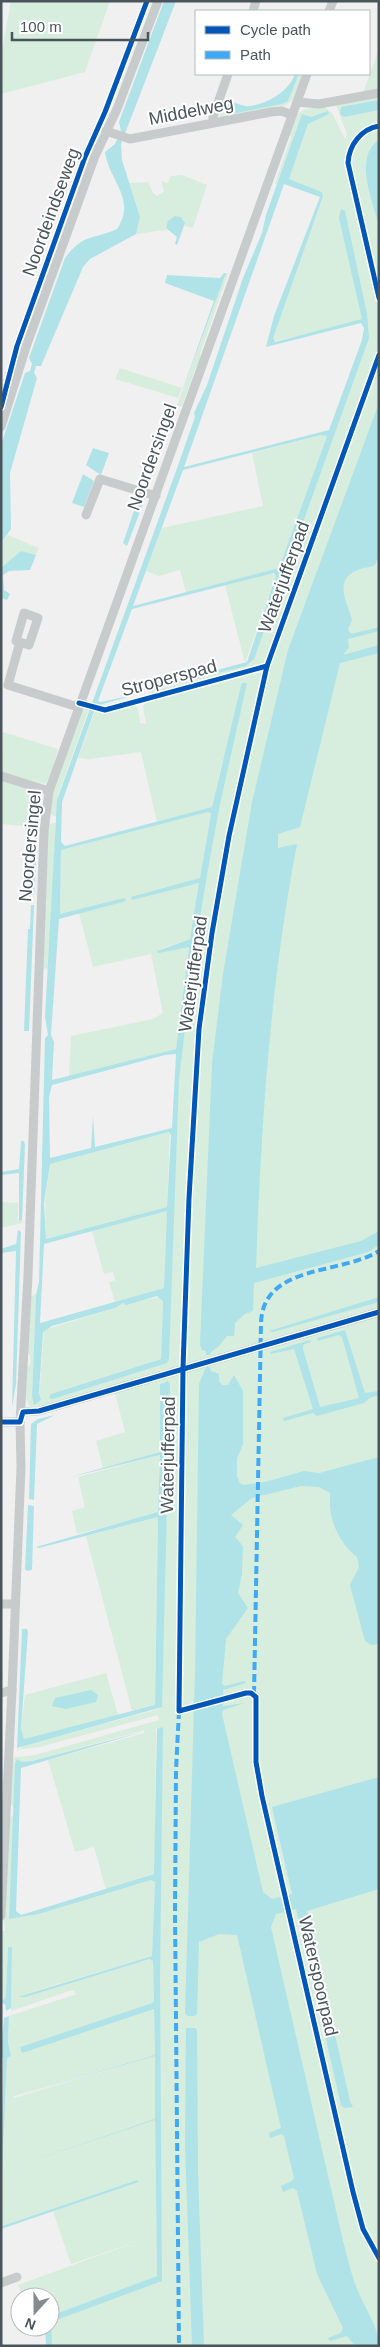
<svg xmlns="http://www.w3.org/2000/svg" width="380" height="2347" font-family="Helvetica,sans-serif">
	<rect width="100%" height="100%" fill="#f1f0f0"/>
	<g fill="#d7eddd">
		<polygon points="11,1 110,1 85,72 1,94 1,56"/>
		<polygon points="379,34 379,2346 49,2346 50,2320 159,2278 159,1729 156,1729 155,1873 106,1890 94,1847 75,1852 48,1760 144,1733 144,1730 32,1761 22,1762 17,1759 14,1808 10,1803 12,1760 15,1757 35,1755 159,1720 158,1715 40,1747 15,1750 21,1748 22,1746 159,1709 166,1381 160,1384 160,1452 103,1468 96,1441 125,1432 115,1393 167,1369 47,1405 30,1407 26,1398 27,1368 30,1365 30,1355 27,1353 30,1298 38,1291 36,1296 32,1396 34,1405 39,1400 44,1330 115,1308 119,1304 160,1297 163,1301 161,1359 51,1394 51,1398 53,1399 166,1363 174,1099 194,934 224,754 212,807 157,822 141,752 90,759 78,758 95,711 103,714 135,706 138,708 140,723 146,724 143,706 149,700 248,673 249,668 152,694 147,691 154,677 182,677 183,679 154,687 153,691 250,664 366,342 365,321 270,342 323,196 322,192 289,179 308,124 329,114 311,117 302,114 277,184 275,184 291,137 289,135 297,114 306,109 323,106 332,113 345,139 347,134 336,105 361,99 377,54"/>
		<polygon points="299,74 303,74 293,99 286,105 219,118 226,98 230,101 232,114 282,104 288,100"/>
		<path d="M 182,175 L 207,185 L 193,228 L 185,226 L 184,220 L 177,216 L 166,228 L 167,231 C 156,229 148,234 136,234 L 140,217 L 129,183 L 148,182 L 153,193 L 157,196 L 164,191 L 161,181 L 168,183 L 171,176 Z"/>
		<polygon points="226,273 228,274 200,354 201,364 196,367 182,406 177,406"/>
		<polygon points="120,368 182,388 178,398 115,379"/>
		<polygon points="321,435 327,435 279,568 186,593 180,570 159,576 146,571 162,528 263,506 252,453"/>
		<polygon points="8,535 39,548 36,555 21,551 1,568 1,543"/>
		<polygon points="272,573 276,576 245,663 225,585"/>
		<polygon points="84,709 89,709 58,795 57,817 49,814 51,798 71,735 74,734 80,718 79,713"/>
		<polygon points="3,732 58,749 53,768 46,784 1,774"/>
		<polygon points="1,778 39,791 37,792 35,827 1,824"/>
		<polygon points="208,812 211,814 200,878 172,889 200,883 190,939 157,950 189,946 176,1049 69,1077 71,1036 153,1019 163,1013 151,954 93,967 79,913 125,901 60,914 61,850"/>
		<polygon points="56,823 49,969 43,968 48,824"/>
		<polygon points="170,1132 167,1207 46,1239 45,1202 50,1164"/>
		<polygon points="1,1202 18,1203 18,1221 22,1220 23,1223 1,1228"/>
		<polygon points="167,1211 164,1288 115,1302 109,1282 115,1280 113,1272 104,1274 92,1231"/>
		<polygon points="160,1455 158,1513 77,1534 72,1511 85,1507 78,1477"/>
		<polygon points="158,1517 155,1705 132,1711 86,1536"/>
		<polygon points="106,1673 118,1715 24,1739 21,1728 25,1695"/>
		<polygon points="14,1815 9,1919 39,1914 151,1880 155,1881 152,1956 21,1995 151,1959 153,1961 154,2001 152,2003 20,2047 22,2052 154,2009 155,2055 14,2096 14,2098 155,2056 156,2119 11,2168 155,2120 157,2276 50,2316 50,2297 23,2297 18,2285 144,2239 71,2264 53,2211 139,2182 137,2180 1,2226 2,2154 7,2058 11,2056 8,2042 9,2016 77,1994 72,1990 11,2011 12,1948 8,1947 6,1993 5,1999 1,2001 1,1931 5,1931 4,1920 8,1819"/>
	</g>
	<g fill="#afe3e8" fill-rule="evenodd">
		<path d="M 164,1 L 176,1 L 121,144 L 122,160 L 140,217 L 136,234 L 90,259 L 83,267 L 41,366 L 36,366 L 34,373 L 37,378 L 10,473 L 11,529 L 1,543 L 1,445 L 25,373 L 30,371 L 32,364 L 29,358 L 65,258 C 84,233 93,240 117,229 C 137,199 109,181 105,152 L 115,144 L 121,131 L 119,122 Z"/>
		<path d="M 295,74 L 299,74 L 288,101 L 282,104 L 232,114 L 227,113 L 225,109 L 230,101 C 236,103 244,107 250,106 C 269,103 289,91 295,74 Z"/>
		<polygon points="379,100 379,110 344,117 340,114 341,107"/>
		<path d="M 328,111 L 329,114 L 308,124 L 289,179 L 322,192 L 323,196 L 273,338 L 275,342 L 362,319 L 339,218 L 341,209 L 345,211 L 367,314 L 369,338 L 254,659 L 246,666 L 151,690 L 154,687 L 247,662 L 276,576 L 274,573 L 132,609 L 98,701 L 101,702 L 138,694 L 96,706 L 62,802 L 61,842 L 65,846 L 212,807 L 240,690 L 242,683 L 247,683 L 220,804 L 208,869 L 194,953 L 179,1079 L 169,1359 L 167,1363 L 53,1399 L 49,1398 L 51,1394 L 161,1359 L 163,1301 L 157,1296 L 126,1305 L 123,1303 L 115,1308 L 52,1326 L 43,1332 L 39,1393 L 41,1400 L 34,1405 L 32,1396 L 36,1296 L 39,1281 L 45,1038 L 48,1035 L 45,1017 L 57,800 L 176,471 L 195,417 L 194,413 L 207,385 L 243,278 L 262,233 L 266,215 L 299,122 L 302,114 L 311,117 ZM 284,184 L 320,197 L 274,316 L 266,347 L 361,323 L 364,328 L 362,340 L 329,430 L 184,467 ZM 321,435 L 327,436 L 279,568 L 133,606 L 183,470 ZM 208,812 L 211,814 L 200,878 L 131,897 L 132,900 L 199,883 L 190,939 L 157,951 L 158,953 L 189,947 L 176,1049 L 52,1080 L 54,1042 L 51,1035 L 59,919 L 126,901 L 124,898 L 60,914 L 61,850 ZM 176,1054 L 172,1128 L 95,1147 L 93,1116 L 91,1148 L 50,1158 L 49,1097 L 52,1085 L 165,1055 ZM 169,1132 L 171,1135 L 167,1207 L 46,1239 L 44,1203 L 50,1164 ZM 167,1211 L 164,1288 L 40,1323 L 44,1244 Z"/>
		<path d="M 379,140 L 379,226 C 373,201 353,157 379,140 Z"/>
		<polygon points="175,216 181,217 185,223 177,245 175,244 177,237 166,228 168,221"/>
		<polygon points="224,273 226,273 177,405 214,301 165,283 167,275 220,278"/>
		<path d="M 379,403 L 379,556 L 375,565 C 370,568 365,567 360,569 C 331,579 348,603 352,620 L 348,629 L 351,634 L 379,627 L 379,631 L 348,639 L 349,647 L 343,655 L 379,645 L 379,653 L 340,663 L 300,827 L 278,834 L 278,848 L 297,844 C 270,985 261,1125 256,1268 L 361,1241 L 379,1231 L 379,1245 L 368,1252 L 254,1283 L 253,1311 L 245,1314 L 235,1323 L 234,1336 L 227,1336 L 219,1346 L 211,1352 L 210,1355 L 206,1355 L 206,1351 L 202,1350 L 200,1345 L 212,1063 L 223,974 L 252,802 L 288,650 Z"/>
		<polygon points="93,448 109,453 101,475 86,465"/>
		<polygon points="83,474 94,481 84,507 72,503"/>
		<polygon points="140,493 146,496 127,546 123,543"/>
		<polygon points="21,551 36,555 30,570 9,571 3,575 4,590 10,594 7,600 1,598 1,568"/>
		<polygon points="37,792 39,793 35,885 34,895 31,895"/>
		<polygon points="31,905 34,905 29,1031 24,1031 28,929 30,929"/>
		<polygon points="21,1141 24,1141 25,1145 22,1220 19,1221 19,1173 1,1175 1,1172 19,1169"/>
		<polygon points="18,1230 21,1232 16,1384 12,1407 16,1251 1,1253 1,1249 16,1244"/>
		<polygon points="379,1297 379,1302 273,1332 269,1331"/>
		<polygon points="345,1330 365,1393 379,1391 379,1395 370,1398 364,1403 317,1416 313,1413 284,1421 283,1418 313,1409 294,1349 271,1354 270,1352 310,1340 311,1342 303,1345 303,1349 320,1407 359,1398 342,1337 339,1335 318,1341 317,1338"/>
		<path d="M 206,1367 L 210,1367 L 211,1371 L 219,1374 L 219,1381 L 222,1385 L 228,1385 L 234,1375 L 243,1391 L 243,1445 L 237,1458 L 237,1477 L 240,1483 L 243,1485 L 265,1482 L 304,1471 L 319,1473 L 379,1457 L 379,1644 L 371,1645 L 365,1641 L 350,1585 L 359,1567 L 357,1557 C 342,1546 330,1523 330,1505 C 330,1501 330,1498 330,1493 L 319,1487 L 301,1486 L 252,1498 L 231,1515 L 243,1525 L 235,1537 L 243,1546 L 242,1574 L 238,1593 L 248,1608 L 226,1639 L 222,1684 L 225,1686 L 244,1681 L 246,1683 L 223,1690 L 223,1706 L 245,1703 L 223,1710 L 222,1714 L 263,1892 L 272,1899 L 292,1894 L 272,1807 L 379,1777 L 379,1889 L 307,1911 L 350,2101 L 353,2107 L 344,2108 L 341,2105 L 296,1909 L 276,1914 L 271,1927 L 343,2241 C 348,2258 351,2275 358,2291 C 365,2309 379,2327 379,2346 L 355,2346 L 347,2336 L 330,2341 L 328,2338 L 341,2333 L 343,2328 L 317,2274 L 297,2191 L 293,2188 L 283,2192 L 281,2186 L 292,2181 L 294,2178 L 284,2136 L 281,2134 L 270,2138 L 269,2133 L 281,2128 L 237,1935 L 219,1934 L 199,1942 L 197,2014 L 195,2016 L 188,2016 L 185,2014 L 195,1673 L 199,1384 Z"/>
		<polygon points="168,1381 170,1384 162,1707 17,1748 22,1629 27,1629 28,1632 21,1728 24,1739 155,1705 158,1517 39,1548 36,1547 158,1512 160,1455 67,1478 160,1452 160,1384"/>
		<polygon points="55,1415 37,1424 34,1500 29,1499 31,1424 38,1419"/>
		<polygon points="28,1505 34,1506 32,1570 27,1571 25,1569"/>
		<polygon points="91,1690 98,1695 96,1702 66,1709 52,1706 55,1698"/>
		<polygon points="163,1727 160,1980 162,2281 51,2322 52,2346 46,2346 45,2327 50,2327 50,2316 157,2276 155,2120 11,2168 155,2119 155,2056 13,2097 155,2055 154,2009 22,2053 20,2047 152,2003 154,2001 153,1961 150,1959 25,1997 18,1997 152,1956 155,1882 151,1880 39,1914 9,1919 15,1764 17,1759 22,1762 32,1761 145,1731 21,1768 16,1911 21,1915 154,1874 157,1729"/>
		<polygon points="8,1947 12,1947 11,2008 6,2011 5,2004 1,2003 1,2001 5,1999 6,1993"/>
		<polygon points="9,2016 8,2042 11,2056 7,2058 1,2192 3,2058 1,2058 4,2018"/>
		<polygon points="186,2028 195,2028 197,2030 198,2172 204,2346 192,2346 185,2145"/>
		<polygon points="137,2180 139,2182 1,2229 2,2226"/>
	</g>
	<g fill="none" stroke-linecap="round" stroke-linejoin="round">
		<g stroke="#c8cbcc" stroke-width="9">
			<polyline points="253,11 256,1"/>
			<polyline points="329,11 333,1"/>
			<polyline points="297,102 319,104 379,93"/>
			<polyline points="213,123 213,117 228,74"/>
			<polyline points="106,131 130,139 271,112 282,111 292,115"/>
			<polyline points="1,427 27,344 95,156 117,109 158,1"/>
			<polyline points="86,515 100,479 156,496"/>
			<polygon points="24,613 38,618 29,645 16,641"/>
			<polyline points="20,642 8,685 78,707"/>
			<polyline points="1,776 49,791"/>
			<polyline points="23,1412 39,1411 379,1312"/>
			<polyline points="1,1422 20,1422"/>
			<polyline points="1,1604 15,1604"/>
			<polyline points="1,1693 12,1690"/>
			<polyline points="1,1916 12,1690 21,1467 20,1422 28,1276 44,831 49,791 307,74"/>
			<polyline points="1,2283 17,2277"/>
		</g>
		<g stroke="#3fa9f5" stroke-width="4" stroke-dasharray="8 4" stroke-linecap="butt">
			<path d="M 254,1694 L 261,1323 C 263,1264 340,1275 379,1251"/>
			<polyline points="179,1711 176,1770 175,1912 179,2346"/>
		</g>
		<defs>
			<g id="cycleway">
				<path d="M 379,126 C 361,129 349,145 348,163 L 379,298"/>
				<polyline points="379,355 267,666 229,836 212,933 199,1029 189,1198 183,1368 179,1711 246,1693 251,1693 256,1697 256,1762 262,1796 353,2192 363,2229 379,2258"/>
				<polyline points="1,407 17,346 85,157 105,112 147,1"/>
				<polyline points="79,703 105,710 267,666"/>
				<polyline points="1,1422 20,1422 23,1412 39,1411 379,1312"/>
			</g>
		</defs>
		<use href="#cycleway" stroke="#fff" stroke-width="8"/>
		<use href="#cycleway" stroke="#0057b8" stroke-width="5"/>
	</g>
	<g text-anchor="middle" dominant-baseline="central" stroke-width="4" stroke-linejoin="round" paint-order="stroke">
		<g font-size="18" fill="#49555b" stroke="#fff">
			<text transform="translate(191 111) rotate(-11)">Middelweg</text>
			<text transform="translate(51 212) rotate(-70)">Noordeindseweg</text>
			<text transform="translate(152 457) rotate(-70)">Noordersingel</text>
			<text transform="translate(284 577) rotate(-70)">Waterjufferpad</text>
			<text transform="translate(169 678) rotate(-15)">Stroperspad</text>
			<text transform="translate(30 846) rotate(-85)">Noordersingel</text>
			<text transform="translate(193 974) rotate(-82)">Waterjufferpad</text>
			<text transform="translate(168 1455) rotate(-89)">Waterjufferpad</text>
			<text transform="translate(318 1976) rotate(77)">Waterspoorpad</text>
		</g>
	</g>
	<rect width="380" height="2347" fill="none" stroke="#49555b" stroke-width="5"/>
	<rect x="195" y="10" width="175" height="65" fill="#ffffff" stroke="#b6bbbd"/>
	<rect x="205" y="26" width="25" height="8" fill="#0057b8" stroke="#b6bbbd"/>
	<text x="240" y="35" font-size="15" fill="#49555b">Cycle path</text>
	<rect x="205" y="51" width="25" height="8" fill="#3fa9f5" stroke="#b6bbbd"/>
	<text x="240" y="60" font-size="15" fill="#49555b">Path</text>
	<g transform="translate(35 2312) rotate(201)"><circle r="24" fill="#ffffff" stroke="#b6bbbd"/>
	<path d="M0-4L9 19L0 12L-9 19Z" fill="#848b8f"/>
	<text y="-8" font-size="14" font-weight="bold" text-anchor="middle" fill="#49555b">N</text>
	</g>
	<path d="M12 32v8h136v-8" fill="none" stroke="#49555b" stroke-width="2.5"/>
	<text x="20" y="32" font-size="15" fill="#49555b" stroke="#ffffff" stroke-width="4" paint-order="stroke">100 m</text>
</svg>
